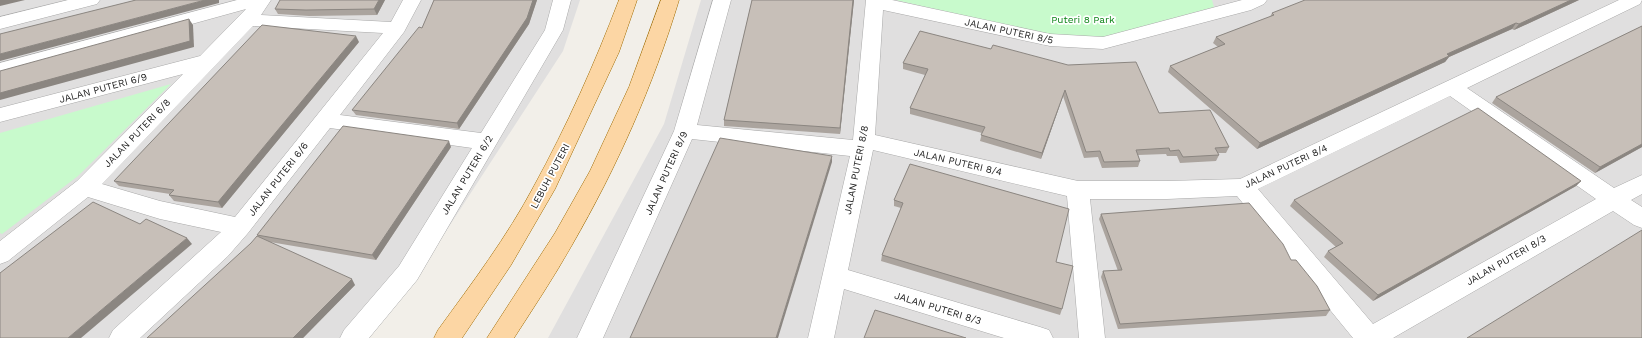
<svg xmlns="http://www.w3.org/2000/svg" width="1642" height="338" font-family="'Work Sans',sans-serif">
	<rect width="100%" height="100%" fill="#f2efe9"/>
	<g fill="#e0dfdf">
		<polygon points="0,0 580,0 563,51 413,282 364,338 0,338"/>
		<polygon points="701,0 1642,0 1642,338 548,338 664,124"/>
	</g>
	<g fill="#c8facc">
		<polygon points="896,0 1212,0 1214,7 1101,38 1046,35"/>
		<polygon points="171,84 78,176 2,234 0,233 0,133"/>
	</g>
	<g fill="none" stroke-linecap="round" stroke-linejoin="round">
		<defs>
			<g id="minor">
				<polygon points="68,0 100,0 97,4 0,29 0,17"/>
				<path d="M 237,0 L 271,0 L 261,15 L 391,22 L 403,0 L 421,0 L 404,32 L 340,115 L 481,133 L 545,30 L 553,0 L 571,0 L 563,30 L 417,280 L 369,338 L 340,338 L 344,330 L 399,266 L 472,148 L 330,128 L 248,233 L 228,256 L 140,338 L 109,338 L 113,330 L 221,232 L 160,219 L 88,197 L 8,261 L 0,264 L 0,241 L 77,181 L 183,74 L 0,122 L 0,108 L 200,56 L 246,9 L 0,77 L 0,63 ZM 253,26 L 383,33 L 235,217 L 160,201 L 102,184 Z"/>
				<path d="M 713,0 L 731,0 L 697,125 L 853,140 L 866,0 L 892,0 L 1050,34 L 1103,37 L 1242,0 L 1267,0 L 1264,4 L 1251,10 L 1103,49 L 1050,46 L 883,10 L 875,135 L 1078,181 L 1167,181 L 1240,179 L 1619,0 L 1642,0 L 1640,4 L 1467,88 L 1614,188 L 1642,175 L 1642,194 L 1631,200 L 1642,207 L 1642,228 L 1634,225 L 1613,211 L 1393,338 L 1353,338 L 1237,196 L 1167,199 L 1090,199 L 1105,338 L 1079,338 L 1067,196 L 873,150 L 848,270 L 1040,327 L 1049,330 L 1053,338 L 1004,338 L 844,289 L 834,338 L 808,338 L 850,156 L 692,139 L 603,338 L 577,338 L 674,131 ZM 1450,96 L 1596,199 L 1373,324 L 1258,189 Z"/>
			</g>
			<g id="major">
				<path d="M 619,0 L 637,0 L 619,52 L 555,189 L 511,265 L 462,338 L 434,338 L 438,330 C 472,283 507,237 534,186 C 567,126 595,63 619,0 Z"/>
				<path d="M 661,0 L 679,0 C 653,86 617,167 572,245 C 554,277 534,307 514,338 L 487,338 L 555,233 L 590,171 L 629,87 Z"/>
			</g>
		</defs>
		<use href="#minor" stroke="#a9a9a9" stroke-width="1"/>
		<use href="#major" stroke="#a06b00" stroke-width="1"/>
		<use href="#minor" fill="#fff" fill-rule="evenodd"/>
		<use href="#major" fill="#fcd6a4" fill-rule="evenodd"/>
	</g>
	<g fill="#aba49e">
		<polygon points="385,0 377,15 309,16 278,14 275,9"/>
		<polygon points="434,0 537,0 529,24 459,129 356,115 352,110 422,28"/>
		<polygon points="752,0 854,0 840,134 724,126 724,120"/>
		<polygon points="1579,0 1514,30 1512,29 1449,57 1445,62 1257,149 1168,72 1170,66 1218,47 1213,43 1216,37 1270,17 1272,13"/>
		<polygon points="1642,26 1642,147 1595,173 1492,103 1496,97"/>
		<polygon points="920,31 1159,113 1229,147 1226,153 1218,153 1219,155 1216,161 1180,163 1177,156 1167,156 1166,154 1138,155 1140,161 1138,167 1102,168 1098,157 1084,158 1063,96 1041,159 980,141 982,133 910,114 910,108 925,75 903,69 903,63"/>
		<polygon points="359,42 222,208 174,201 169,195 170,194 119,186 114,181"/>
		<polygon points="451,147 376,260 270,242 355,285 303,338 147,338 259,237 257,235"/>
		<polygon points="910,164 1056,262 1062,309 1060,315 881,261 882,255 901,208 894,206 894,200"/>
		<polygon points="1581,181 1576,186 1373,301 1324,257 1328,251 1336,247 1290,206 1294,200"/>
		<polygon points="1101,214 1291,260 1330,310 1326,316 1118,329 1101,277 1103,271 1118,271 1099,219"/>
	</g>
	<g fill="#8b8681">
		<polygon points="0,0 25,0 0,6"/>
		<polygon points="205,0 219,0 219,3 0,61 0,54"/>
		<polygon points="379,0 385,0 377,15 374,9"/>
		<polygon points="533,0 537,0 529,24 459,129 457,123"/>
		<polygon points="853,0 854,0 840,134 840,128"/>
		<polygon points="1571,0 1579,0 1514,30 1519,24"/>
		<polygon points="189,19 193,25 194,47 0,100 0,93"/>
		<polygon points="1516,23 1512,29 1449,57 1445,62 1257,149 1260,143 1447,54"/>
		<polygon points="356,36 359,42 222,208 218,202"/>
		<polygon points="1065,90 1063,96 1041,159 1042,153"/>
		<polygon points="449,141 451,147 376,260 372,255"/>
		<polygon points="1642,144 1642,147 1595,173 1600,167"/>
		<polygon points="832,156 832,162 778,338 776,338"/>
		<polygon points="1581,181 1576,186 1373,301 1378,295"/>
		<polygon points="187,238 192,244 81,338 68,338"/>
		<polygon points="352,279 355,285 303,338 293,338"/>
	</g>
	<g fill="#c7bfb8" stroke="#8b8681">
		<polygon points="136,0 205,0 0,54 0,34"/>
		<polygon points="280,0 379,0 374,9 306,10 275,9"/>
		<polygon points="434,0 533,0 527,18 457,123 352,110 419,27 422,28"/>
		<polygon points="752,0 853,0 840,128 724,120"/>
		<polygon points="1305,0 1571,0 1519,24 1516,23 1447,54 1449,56 1260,143 1170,66 1225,44 1216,37 1274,15 1272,13"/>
		<polygon points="189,19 190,41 0,93 0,71"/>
		<polygon points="262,25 356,36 218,202 169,195 174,190 114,181"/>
		<polygon points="1642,26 1642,144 1600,167 1496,97"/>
		<polygon points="920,31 991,49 993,45 1068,65 1136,62 1159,113 1210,110 1229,147 1215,148 1219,155 1183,157 1179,150 1170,151 1169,148 1136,150 1140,161 1104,162 1100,151 1086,152 1065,90 1042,153 981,135 985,127 910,108 928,69 903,63"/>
		<polygon points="1478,108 1581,181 1378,295 1328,251 1343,243 1294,200"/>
		<polygon points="343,126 449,141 372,255 257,235"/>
		<polygon points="720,138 832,156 776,338 630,338"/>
		<polygon points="910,164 1069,209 1056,262 1073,266 1062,309 882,255 903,203 894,200"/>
		<polygon points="93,202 140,224 146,219 187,238 68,338 0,338 0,273"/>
		<polygon points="1249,203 1283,244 1291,260 1296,260 1317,286 1330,310 1120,324 1103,271 1122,270 1101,214"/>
		<polygon points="1642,230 1642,338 1467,338"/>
		<polygon points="257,236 352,279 293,338 147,338 251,243"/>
		<polygon points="875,310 966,338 864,338"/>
	</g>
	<g text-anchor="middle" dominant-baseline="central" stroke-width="3.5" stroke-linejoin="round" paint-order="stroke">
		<g font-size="10" fill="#0c8416" stroke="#fff">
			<text x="1083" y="19">Puteri 8 Park</text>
		</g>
		<g font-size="10" fill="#222" stroke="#fff">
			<text transform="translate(1009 31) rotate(12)">JALAN PUTERI 8/5</text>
			<text transform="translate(103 88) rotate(-15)">JALAN PUTERI 6/9</text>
			<text transform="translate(137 133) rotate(-46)">JALAN PUTERI 6/8</text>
			<text transform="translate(958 162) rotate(13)">JALAN PUTERI 8/4</text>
			<text transform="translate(1286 166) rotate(-25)">JALAN PUTERI 8/4</text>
			<text transform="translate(856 170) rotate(-79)">JALAN PUTERI 8/8</text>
			<text transform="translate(666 173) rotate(-66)">JALAN PUTERI 8/9</text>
			<text transform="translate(467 175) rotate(-59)">JALAN PUTERI 6/2</text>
			<text transform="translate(550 176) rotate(-62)">LEBUH PUTERI</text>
			<text transform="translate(278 179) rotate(-52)">JALAN PUTERI 6/6</text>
			<text transform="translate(1506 260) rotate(-30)">JALAN PUTERI 8/3</text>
			<text transform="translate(938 308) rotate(17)">JALAN PUTERI 8/3</text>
		</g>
	</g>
</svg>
